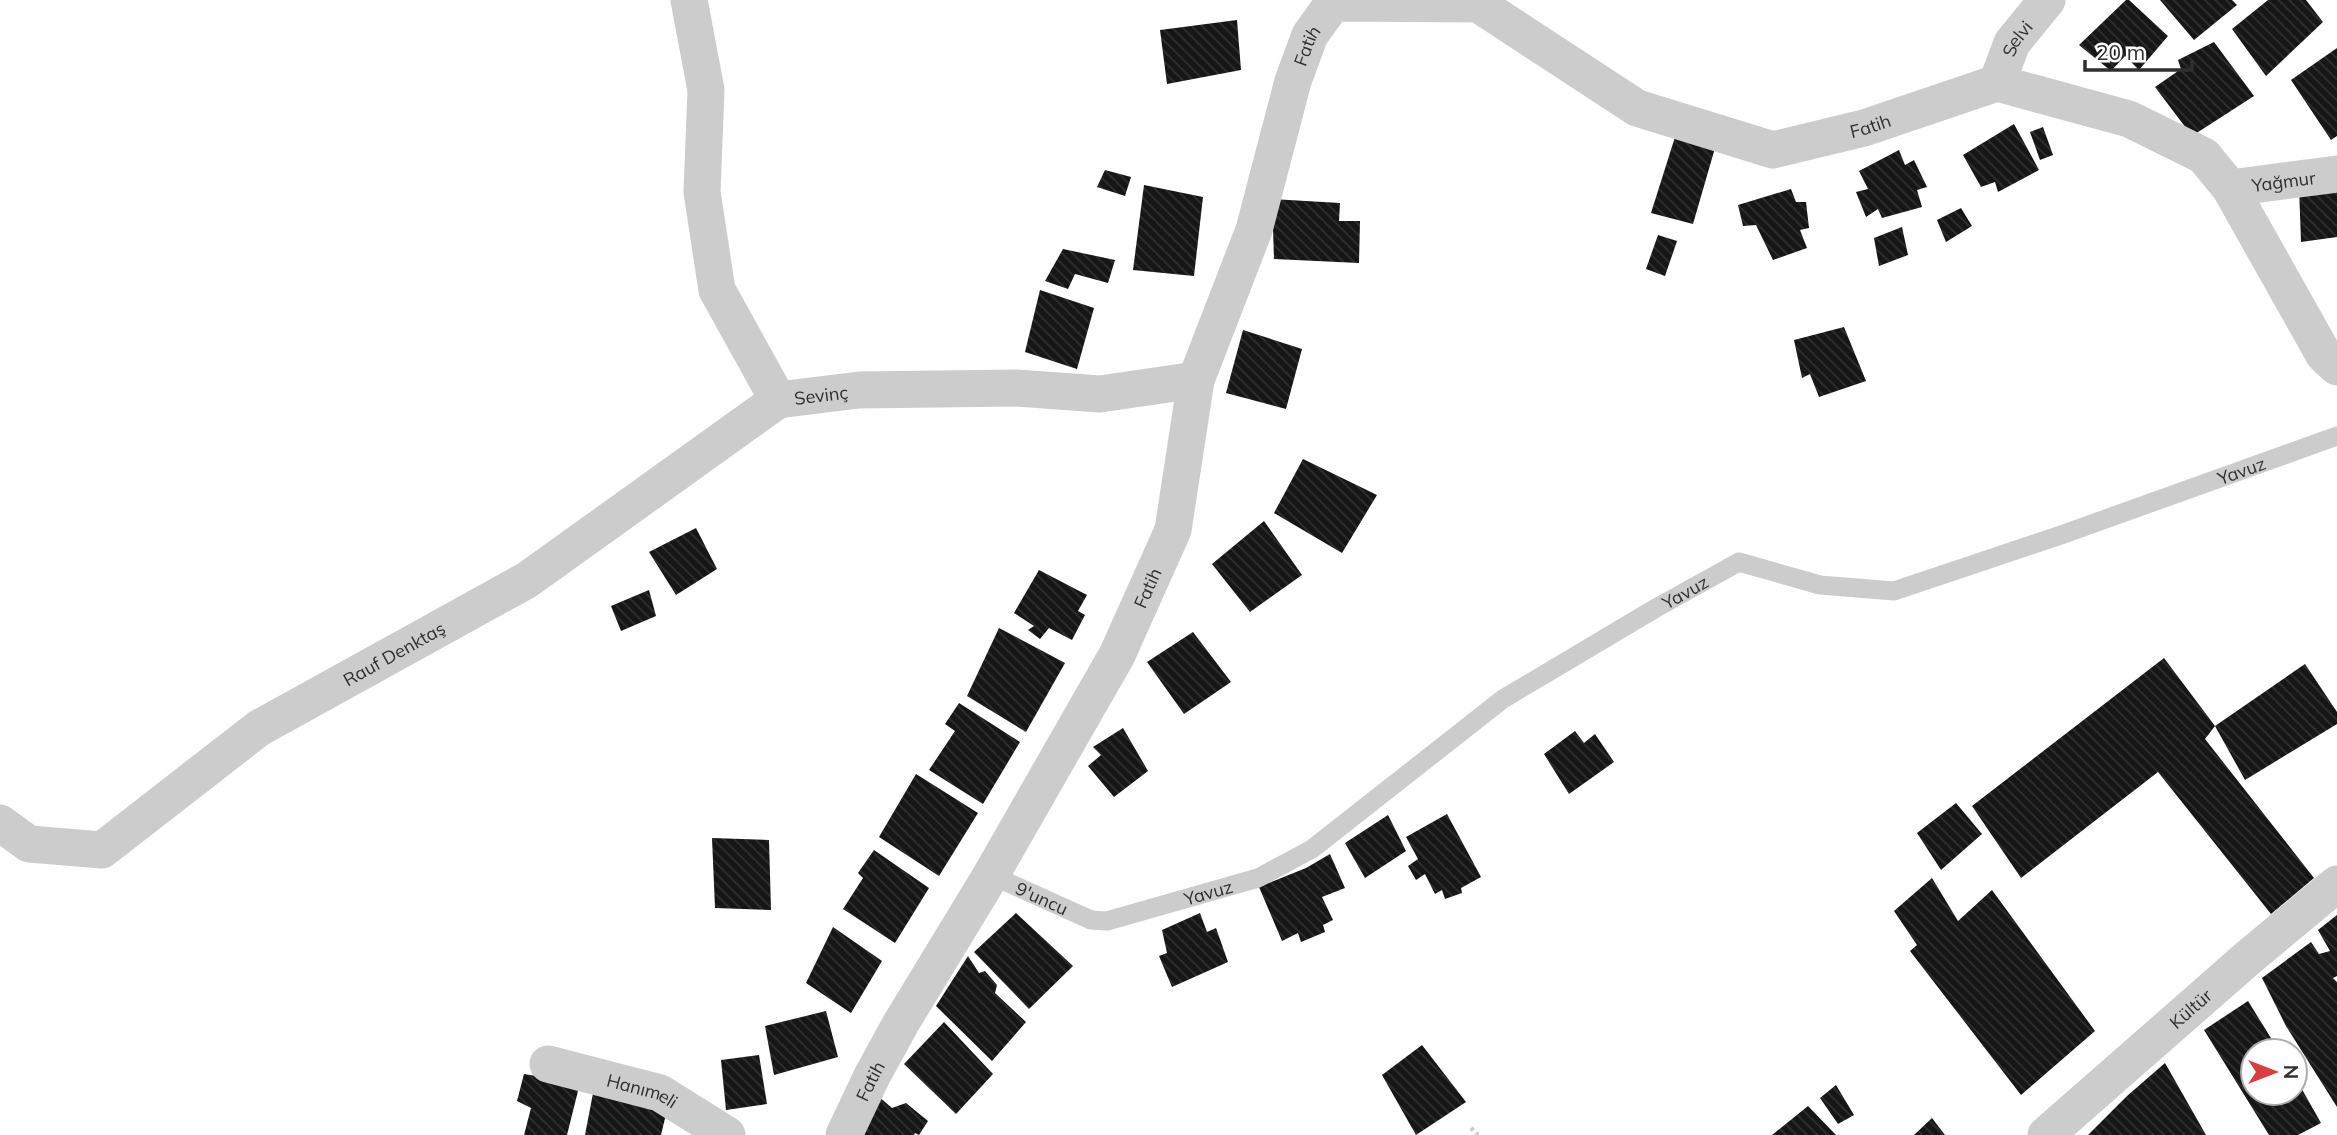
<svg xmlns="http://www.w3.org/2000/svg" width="2337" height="1135" font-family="Mulish,sans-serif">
	<defs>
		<pattern id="building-back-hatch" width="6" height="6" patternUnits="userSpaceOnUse" patternTransform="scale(1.75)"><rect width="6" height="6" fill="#161616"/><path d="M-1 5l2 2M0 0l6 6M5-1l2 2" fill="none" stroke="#303030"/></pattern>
	</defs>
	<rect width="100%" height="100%" fill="#fff"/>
	<g fill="url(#building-back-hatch)">
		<polygon points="2126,0 2129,0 2168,36 2139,70 2125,56 2111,71 2079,45"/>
		<polygon points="2160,0 2232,0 2237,5 2194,40"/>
		<polygon points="2268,0 2306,0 2323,22 2266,76 2232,29"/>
		<polygon points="1237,20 1241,70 1167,84 1160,30"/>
		<polygon points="2214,42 2254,96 2192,136 2155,87 2181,69 2178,60"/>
		<polygon points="2337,48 2337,136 2331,140 2291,80"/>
		<polygon points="2014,124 2039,170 1998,192 1995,182 1981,187 1963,155"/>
		<polygon points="2043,127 2053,155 2040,160 2030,132"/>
		<polygon points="1675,137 1715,148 1693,224 1651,213"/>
		<polygon points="1899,150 1905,165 1914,160 1927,187 1917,190 1922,207 1882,218 1878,209 1866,217 1856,192 1868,189 1859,171"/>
		<polygon points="1105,170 1131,177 1125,196 1097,187"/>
		<polygon points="1144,185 1203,197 1194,276 1133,270"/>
		<polygon points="2337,186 2337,237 2301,242 2299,187"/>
		<polygon points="1791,189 1796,202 1806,202 1809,228 1800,230 1807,248 1773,260 1756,225 1743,226 1738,205"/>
		<polygon points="1272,199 1340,203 1339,221 1360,221 1359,263 1274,259"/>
		<polygon points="1961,208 1972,226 1946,242 1937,220"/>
		<polygon points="1902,227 1908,255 1879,266 1874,238"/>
		<polygon points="1658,235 1677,241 1665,276 1646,269"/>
		<polygon points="1063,249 1115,260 1108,283 1075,274 1068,289 1045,281"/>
		<polygon points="1040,290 1094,308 1077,369 1025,352"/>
		<polygon points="1844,327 1866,381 1819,397 1810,374 1802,378 1794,340"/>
		<polygon points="1243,330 1302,349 1286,409 1226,393"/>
		<polygon points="1303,459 1377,495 1342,553 1274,513"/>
		<polygon points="1264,521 1302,575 1250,612 1212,564"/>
		<polygon points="696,528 717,569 676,595 649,552"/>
		<polygon points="1039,570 1087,595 1078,611 1085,615 1072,640 1049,628 1040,639 1028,630 1034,626 1014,613"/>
		<polygon points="649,590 656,616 621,631 611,606"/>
		<polygon points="999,628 1065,663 1026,732 967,696"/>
		<polygon points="1193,632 1231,682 1184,714 1147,662"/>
		<polygon points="2164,658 2215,726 2205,739 2314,878 2271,914 2158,772 2021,878 1972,806"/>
		<polygon points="2305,664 2337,712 2337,724 2245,780 2215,726"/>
		<polygon points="959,703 1020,742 983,804 929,770 955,731 945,724"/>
		<polygon points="1123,728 1148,771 1114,797 1088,766 1101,755 1093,747"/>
		<polygon points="1575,731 1584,743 1595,734 1614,762 1569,794 1544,754"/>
		<polygon points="916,774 978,813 939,876 879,837"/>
		<polygon points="1956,803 1982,834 1941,870 1917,833"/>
		<polygon points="1447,814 1481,877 1461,888 1462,893 1445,899 1442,890 1435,894 1425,874 1416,880 1408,866 1418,859 1406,837"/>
		<polygon points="1388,815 1406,851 1365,878 1345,843"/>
		<polygon points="712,838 769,840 771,910 715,908"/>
		<polygon points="874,850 929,888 895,943 843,909 863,878 858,873"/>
		<polygon points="1330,854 1345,888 1322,897 1333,920 1323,925 1325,932 1301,942 1298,933 1282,941 1259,887 1306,868"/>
		<polygon points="1932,878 1958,921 1992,890 2095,1031 2021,1095 1910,951 1917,945 1894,911"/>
		<polygon points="1016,913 1073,966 1029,1009 974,952"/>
		<polygon points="1200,913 1207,932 1216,928 1228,962 1172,987 1159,956 1167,953 1162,930"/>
		<polygon points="2337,915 2337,976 2333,978 2337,982 2337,1107 2286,1026 2262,978 2311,942 2319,954 2330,951 2318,930"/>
		<polygon points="833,927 882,961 851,1013 806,983"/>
		<polygon points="968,956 979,973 985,971 997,985 995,993 1026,1022 992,1061 936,1006"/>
		<polygon points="2248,1001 2279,1051 2253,1051 2253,1093 2295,1093 2295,1077 2321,1123 2298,1135 2269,1135 2204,1030"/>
		<polygon points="826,1011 838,1057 774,1075 765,1026"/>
		<polygon points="944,1022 993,1074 956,1114 904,1064"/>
		<polygon points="1422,1045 1466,1102 1416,1135 1382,1075"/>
		<polygon points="759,1055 767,1104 726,1110 721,1060"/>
		<polygon points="2165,1063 2206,1135 2088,1135 2127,1096"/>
		<polygon points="524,1074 580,1083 567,1135 524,1135 531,1108 517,1101"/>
		<polygon points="1836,1085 1854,1115 1838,1124 1820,1098"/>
		<polygon points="594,1088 666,1114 661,1135 585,1135"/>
		<polygon points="878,1096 892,1108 906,1103 928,1121 919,1135 915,1133 914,1135 863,1135"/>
		<polygon points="1808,1106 1836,1135 1772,1135"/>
		<polygon points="1932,1118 1945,1135 1914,1135"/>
	</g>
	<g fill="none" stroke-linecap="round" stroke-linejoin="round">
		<polyline stroke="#ccc" stroke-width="4.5" stroke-dasharray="3.5 3.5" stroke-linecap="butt" points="1471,1128 1478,1135"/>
		<path stroke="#ccc" stroke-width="19" id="s1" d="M 991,875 L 1091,920 L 1107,921 L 1258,878 L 1312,849 L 1503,699 L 1656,608 L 1739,562 L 1820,585 L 1894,591 L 2061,535 L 2337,436"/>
		<g stroke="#ccc" stroke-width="37">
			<path id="s2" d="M 689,0 L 706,90 L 702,192 L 717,290 L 778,400 L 859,390 L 1016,388 L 1100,394 L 1196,380"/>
			<path id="s3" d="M 1997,83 L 2012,43 L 2047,0"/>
			<path id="s4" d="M 2230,188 L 2337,174"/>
			<path id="s5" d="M 0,823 L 29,844 L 102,850 L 259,728 L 527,580 L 778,400"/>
			<path id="s6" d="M 548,1064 L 660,1093 L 727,1135"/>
			<path id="s7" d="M 844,1135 L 872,1076 L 901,1023 L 991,875 L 1117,655 L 1173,530 L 1196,380 L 1254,230 L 1293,81 L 1310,35 L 1333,3 L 1478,4 L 1637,108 L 1773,150 L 1864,128 L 1997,83 L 2129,119 L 2204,156 L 2230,188 L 2324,355 L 2337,367"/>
			<path id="s8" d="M 2046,1135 L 2249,957 L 2337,884"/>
		</g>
	</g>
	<g text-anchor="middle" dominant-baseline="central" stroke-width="7" stroke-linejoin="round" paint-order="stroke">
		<g font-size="18" fill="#2f2f2f" stroke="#fff">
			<text stroke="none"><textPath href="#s3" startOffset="49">Selvi</textPath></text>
			<text stroke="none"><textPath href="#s7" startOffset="1194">Fatih</textPath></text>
			<text stroke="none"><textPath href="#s7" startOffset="1822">Fatih</textPath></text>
			<text stroke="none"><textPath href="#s4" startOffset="54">Yağmur</textPath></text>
			<text stroke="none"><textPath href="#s2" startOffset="462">Sevinç</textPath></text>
			<text stroke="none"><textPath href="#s1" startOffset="1386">Yavuz</textPath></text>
			<text stroke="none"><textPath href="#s7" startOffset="626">Fatih</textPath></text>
			<text stroke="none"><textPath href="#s1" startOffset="798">Yavuz</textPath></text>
			<text stroke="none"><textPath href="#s5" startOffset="462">Rauf Denktaş</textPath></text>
			<text stroke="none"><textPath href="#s1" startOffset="231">Yavuz</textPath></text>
			<text stroke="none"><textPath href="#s1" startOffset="56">9'uncu</textPath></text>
			<text stroke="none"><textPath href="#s8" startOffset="192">Kültür</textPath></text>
			<text stroke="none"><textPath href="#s7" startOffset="60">Fatih</textPath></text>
			<text stroke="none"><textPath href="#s6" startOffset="98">Hanımeli</textPath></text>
		</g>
	</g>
	<g transform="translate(2274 1072) rotate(90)"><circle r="33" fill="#ffffff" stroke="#acacac" stroke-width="2"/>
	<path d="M0-5L12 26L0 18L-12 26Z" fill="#da3e40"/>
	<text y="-10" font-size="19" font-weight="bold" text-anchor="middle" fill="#2f2f2f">N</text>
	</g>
	<path d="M2085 60v10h107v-10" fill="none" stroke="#2f2f2f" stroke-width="3.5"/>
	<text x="2096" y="60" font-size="21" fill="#2f2f2f" stroke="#ffffff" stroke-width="5" paint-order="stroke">20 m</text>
</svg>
